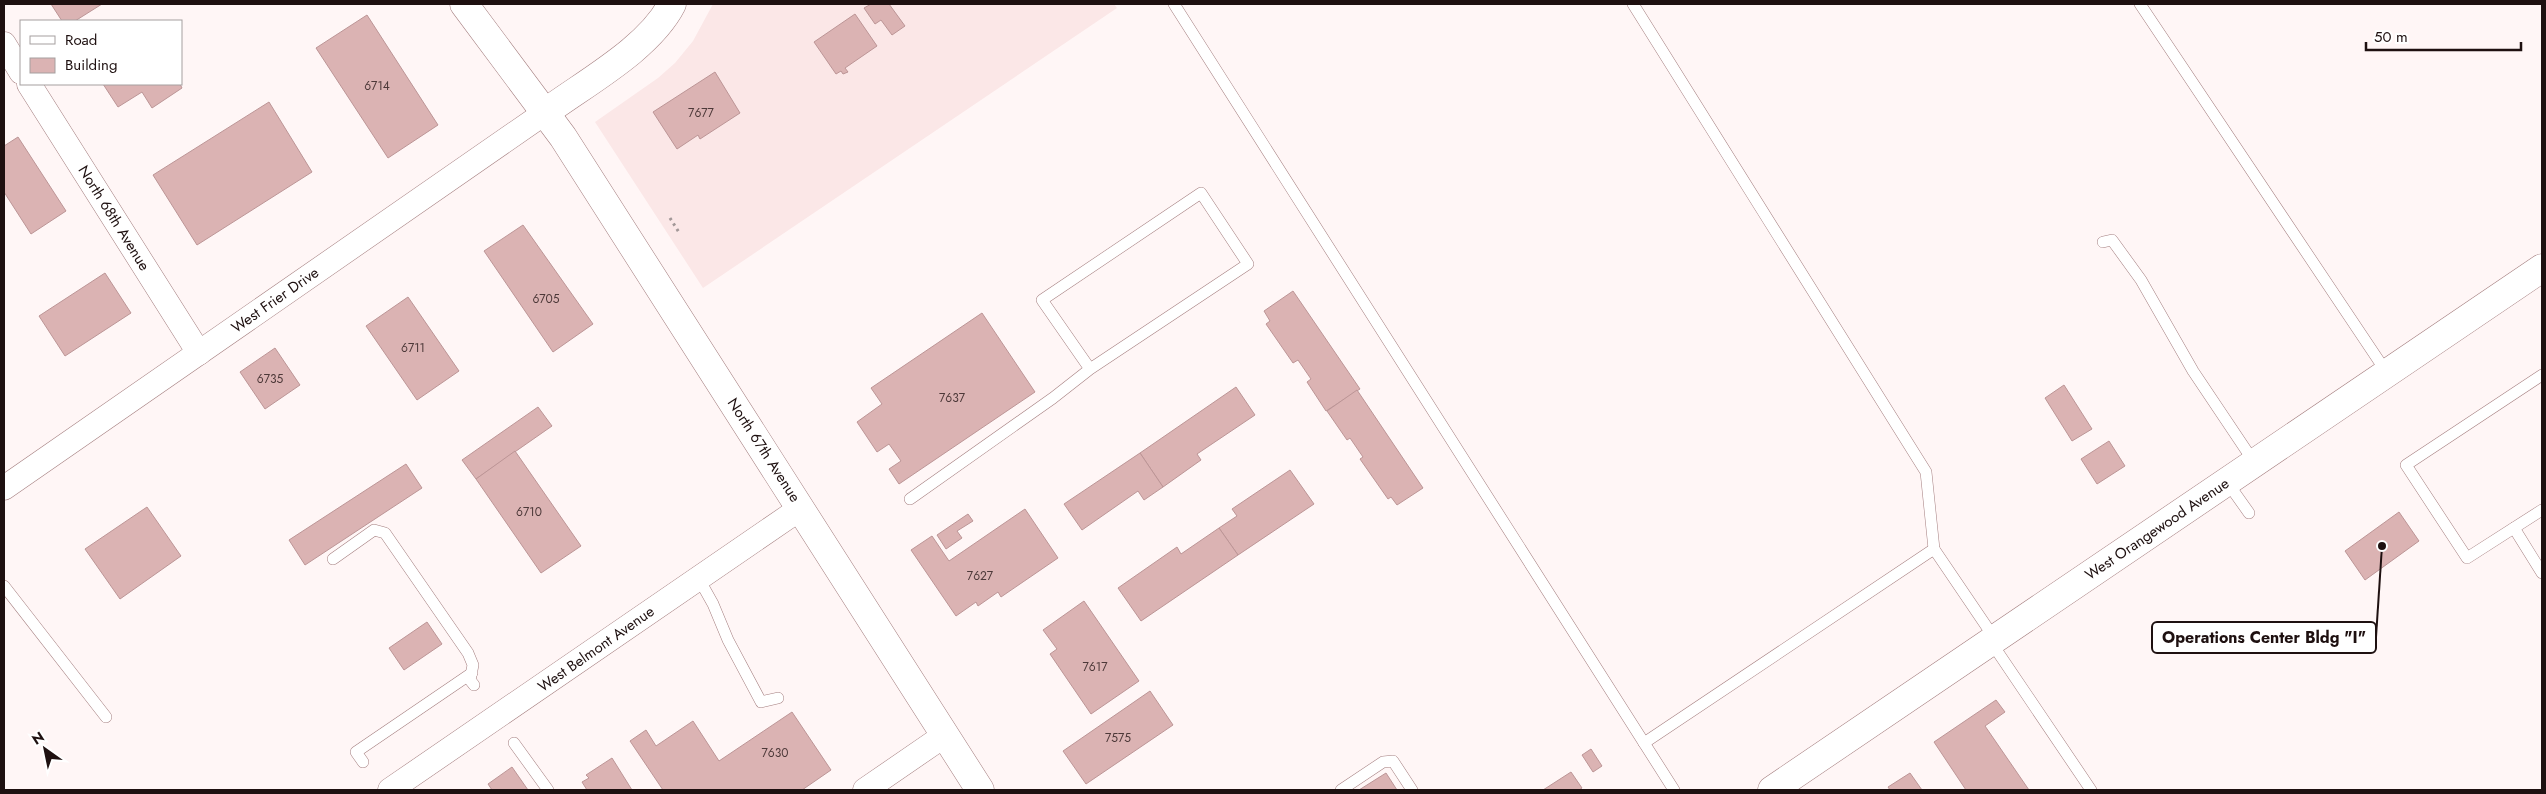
<svg xmlns="http://www.w3.org/2000/svg" width="2546" height="794" font-family="Jost,sans-serif">
	<rect width="100%" height="100%" fill="#fff6f6"/>
	<polygon fill="#fbe7e7" points="713,4 1114,4 1117,8 703,288 595,122 658,78 675,63 693,41"/>
	<g fill="#dbb3b3" stroke="#bc9596">
		<polygon points="51,4 102,4 75,21 62,21"/>
		<polygon points="871,4 889,4 905,26 892,35 881,20 875,24 864,8"/>
		<polygon points="855,14 877,46 845,68 848,72 843,74 841,71 836,74 814,42"/>
		<polygon points="367,15 438,125 388,158 316,48"/>
		<polygon points="715,72 740,113 700,139 698,135 677,149 653,112"/>
		<polygon points="103,84 180,84 182,88 152,108 142,92 118,107"/>
		<polygon points="269,102 312,172 197,245 153,175"/>
		<polygon points="18,137 66,211 31,234 4,192 4,146"/>
		<polygon points="523,225 593,324 553,352 484,251"/>
		<polygon points="105,273 131,313 65,356 39,316"/>
		<polygon points="1293,291 1360,389 1326,411 1307,382 1311,379 1298,360 1293,363 1266,324 1270,321 1264,311"/>
		<polygon points="408,297 459,371 417,400 366,326"/>
		<polygon points="982,313 1035,392 899,484 889,469 901,461 889,444 877,452 857,422 882,404 871,388"/>
		<polygon points="275,348 300,385 265,409 240,372"/>
		<polygon points="2064,385 2092,429 2072,441 2045,398"/>
		<polygon points="1236,387 1255,415 1197,454 1201,460 1163,487 1140,453"/>
		<polygon points="1357,390 1423,488 1397,505 1391,497 1388,499 1360,459 1363,457 1350,438 1347,440 1327,411"/>
		<polygon points="538,407 552,426 476,479 462,460"/>
		<polygon points="2109,441 2125,466 2097,484 2081,459"/>
		<polygon points="515,451 581,546 541,573 476,479"/>
		<polygon points="1140,453 1163,487 1144,500 1138,491 1082,530 1064,504"/>
		<polygon points="406,464 422,488 305,565 289,540"/>
		<polygon points="1290,470 1314,504 1238,555 1219,528 1237,516 1232,509"/>
		<polygon points="147,507 181,556 120,599 85,549"/>
		<polygon points="1025,509 1058,558 1001,597 998,592 978,606 976,602 956,616 911,550 932,536 949,561"/>
		<polygon points="2399,512 2419,541 2365,580 2345,551"/>
		<polygon points="968,514 973,521 957,531 962,538 946,549 937,535"/>
		<polygon points="1219,528 1238,555 1141,621 1118,588 1177,547 1181,554"/>
		<polygon points="1084,601 1139,681 1091,714 1050,654 1057,649 1043,630"/>
		<polygon points="427,622 442,644 404,670 389,648"/>
		<polygon points="1150,691 1173,725 1086,784 1063,751"/>
		<polygon points="1996,700 2005,712 1985,726 2029,790 1966,790 1934,742"/>
		<polygon points="792,712 831,770 802,790 663,790 630,741 646,730 656,746 693,721 719,761"/>
		<polygon points="1591,749 1602,766 1593,772 1582,755"/>
		<polygon points="612,758 632,790 587,790 582,782 589,778 586,775"/>
		<polygon points="512,767 528,790 492,790 488,784"/>
		<polygon points="1571,772 1582,788 1579,790 1543,790"/>
		<polygon points="1386,773 1397,790 1359,790"/>
		<polygon points="1910,773 1922,790 1890,790 1888,787"/>
	</g>
	<g fill="none" stroke-linecap="round" stroke-linejoin="round">
		<defs>
			<g id="lane">
				<polyline points="1174,4 1674,790"/>
				<polyline points="1633,4 1926,472 1934,549"/>
				<polyline points="2140,4 2387,373"/>
				<polyline points="2103,242 2112,240 2141,280 2193,371 2254,462"/>
				<polyline points="2542,375 2406,465 2467,558 2542,510"/>
				<polyline points="2227,482 2249,513"/>
				<polyline points="910,499 1053,398 1090,369 1248,264 1201,193 1042,300 1090,369"/>
				<polyline points="2514,528 2542,573"/>
				<polyline points="333,559 374,530 385,533 468,653 473,665 470,680 474,685"/>
				<polyline points="699,579 713,604 728,640 761,702 778,698"/>
				<polyline points="4,586 106,717"/>
				<polyline points="1991,642 2091,790"/>
				<polyline points="514,743 548,790"/>
				<polyline points="1644,743 1934,549 1995,639"/>
				<polyline points="363,762 356,752 472,673"/>
				<polyline points="1341,790 1383,762 1393,761 1412,790"/>
			</g>
			<g id="street">
				<polyline points="4,44 21,72"/>
				<polyline points="29,84 199,353"/>
				<polyline points="4,488 546,112"/>
				<polyline points="390,790 801,508"/>
				<polyline points="865,790 945,735"/>
			</g>
			<g id="secondary">
				<polyline points="464,4 563,137 980,790"/>
				<path d="M 546,112 C 585,83 649,49 672,4"/>
				<polyline points="1772,790 2542,268"/>
			</g>
		</defs>
		<use href="#lane" stroke="#a47e7f" stroke-width="12"/>
		<use href="#street" stroke="#a47e7f" stroke-width="25"/>
		<use href="#secondary" stroke="#a47e7f" stroke-width="29"/>
		<polyline stroke="#a29797" stroke-width="3" stroke-dasharray="2.5 4" stroke-linecap="butt" points="670,218 680,234"/>
		<use href="#lane" stroke="#fff" stroke-width="11"/>
		<use href="#street" stroke="#fff" stroke-width="24"/>
		<use href="#secondary" stroke="#fff" stroke-width="28"/>
	</g>
	<g text-anchor="middle" dominant-baseline="central" stroke-width="4.5" stroke-linejoin="round" paint-order="stroke">
		<g font-size="12" fill="#4d3939">
			<text x="377" y="86">6714</text>
			<text x="701" y="113">7677</text>
			<text x="546" y="299">6705</text>
			<text x="413" y="348">6711</text>
			<text x="270" y="379">6735</text>
			<text x="952" y="398">7637</text>
			<text x="529" y="512">6710</text>
			<text x="980" y="576">7627</text>
			<text x="1095" y="667">7617</text>
			<text x="1118" y="738">7575</text>
			<text x="775" y="753">7630</text>
		</g>
		<g font-size="15" fill="#1e1010" stroke="#fff">
			<text transform="translate(114 218) rotate(58)">North 68th Avenue</text>
			<text transform="translate(275 300) rotate(-35)">West Frier Drive</text>
			<text transform="translate(764 450) rotate(57)">North 67th Avenue</text>
			<text transform="translate(2157 529) rotate(-34)">West Orangewood Avenue</text>
			<text transform="translate(596 649) rotate(-35)">West Belmont Avenue</text>
		</g>
	</g>
	<path fill="none" stroke="#1e1010" stroke-width="2" d="M2382 546L2376 637"/>
	<circle fill="#1e1010" stroke="#fff" stroke-width="2" cx="2382" cy="546" r="5"/>
	<rect fill="#fff" stroke="#1e1010" stroke-width="2" x="2152" y="622" width="224" height="31" rx="5"/>
	<g font-size="16" text-anchor="middle" font-weight="bold" fill="#1e1010">
		<text x="2264" y="643">Operations Center Bldg "I"</text>
	</g>
	<rect width="2546" height="794" fill="none" stroke="#1e1010" stroke-width="10"/>
	<rect x="20" y="20" width="162" height="65" fill="#ffffff" stroke="#a59f9f"/>
	<rect x="30" y="36" width="25" height="8" fill="#ffffff" stroke="#a59f9f"/>
	<text x="65" y="45" font-size="15" fill="#1e1010">Road</text>
	<rect x="30" y="58" width="25" height="15" fill="#dbb3b3" stroke="#a59f9f"/>
	<text x="65" y="70" font-size="15" fill="#1e1010">Building</text>
	<g transform="translate(45 749) rotate(327)" stroke="#ffffff" stroke-width="4" paint-order="stroke">
	<path d="M0-4L9 19L0 12L-9 19Z" fill="#1e1010"/>
	<text y="-8" font-size="14" font-weight="bold" text-anchor="middle" fill="#1e1010">N</text>
	</g>
	<path d="M2366 42v8h155v-8" fill="none" stroke="#1e1010" stroke-width="2.5"/>
	<text x="2374" y="42" font-size="15" fill="#1e1010" stroke="#ffffff" stroke-width="4" paint-order="stroke">50 m</text>
</svg>
